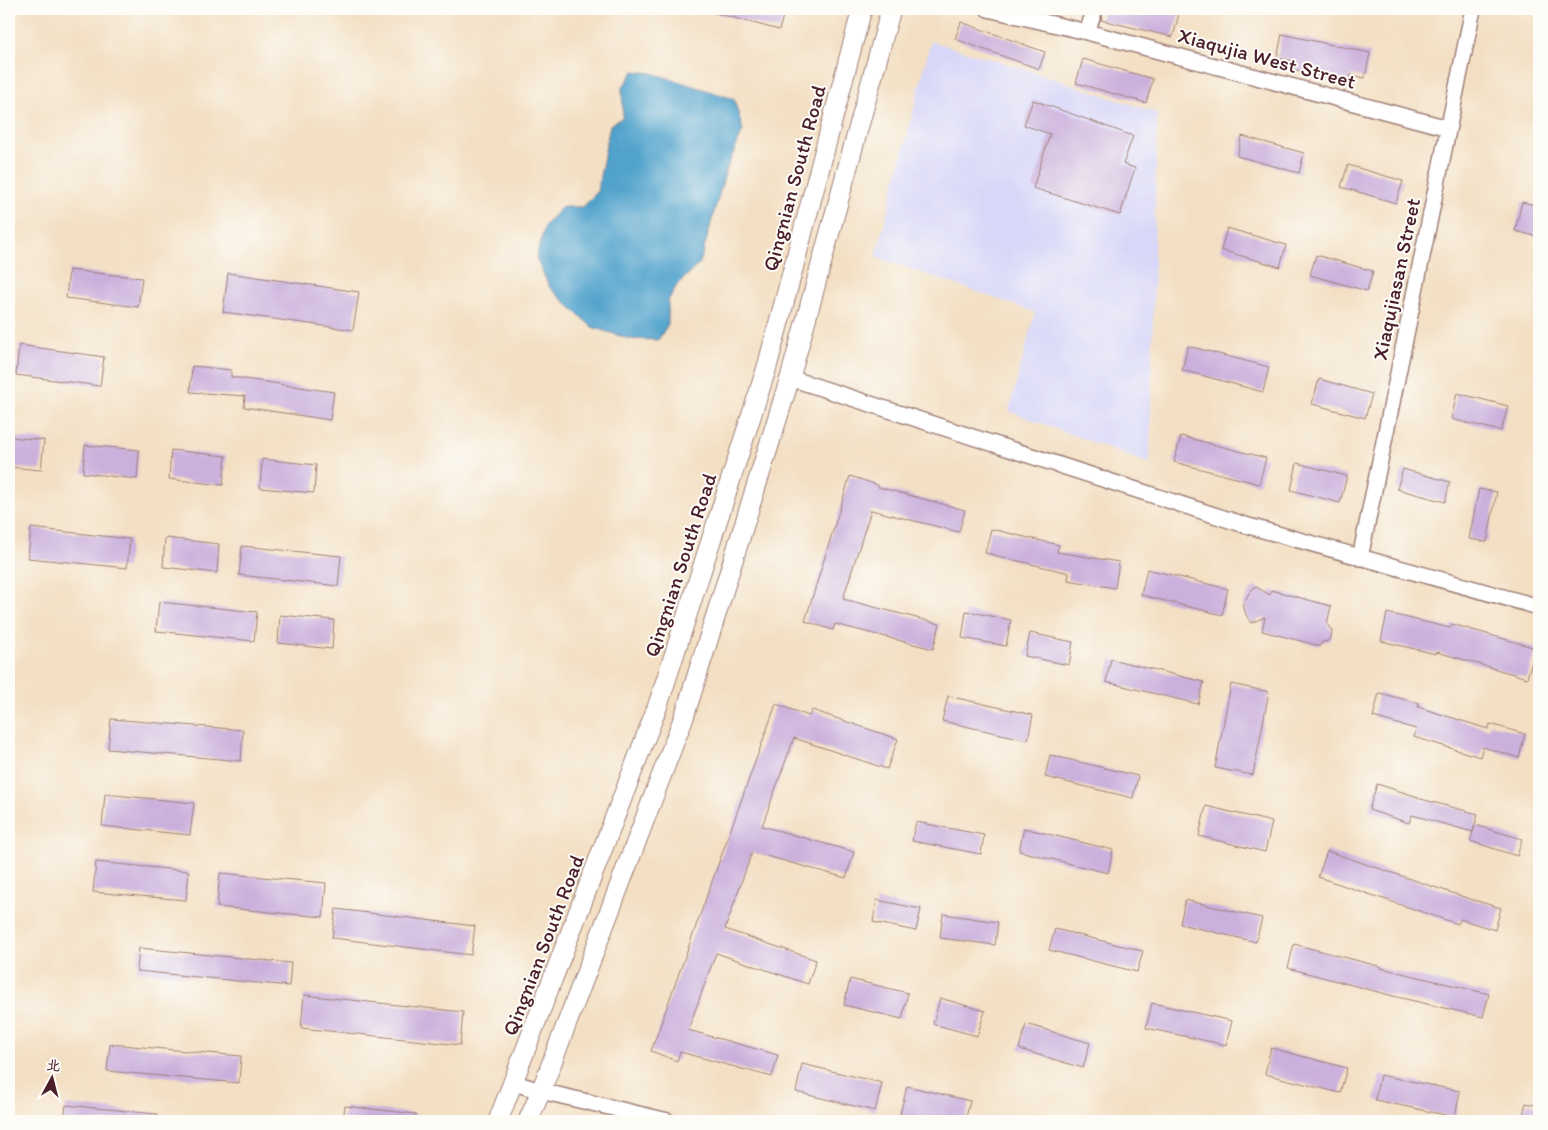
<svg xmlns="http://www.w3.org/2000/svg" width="1548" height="1130" font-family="Itim,'LXGW WenKai TC',sans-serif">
	<rect width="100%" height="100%" fill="#fdfcf7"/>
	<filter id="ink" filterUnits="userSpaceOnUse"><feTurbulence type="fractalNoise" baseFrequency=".02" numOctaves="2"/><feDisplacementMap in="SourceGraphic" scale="10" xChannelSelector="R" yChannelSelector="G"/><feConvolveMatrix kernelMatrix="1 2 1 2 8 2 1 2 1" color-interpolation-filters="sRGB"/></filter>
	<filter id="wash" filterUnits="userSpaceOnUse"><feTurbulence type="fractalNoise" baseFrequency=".0096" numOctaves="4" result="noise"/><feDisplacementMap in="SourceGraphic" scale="20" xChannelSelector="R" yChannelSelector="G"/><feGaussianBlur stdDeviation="1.12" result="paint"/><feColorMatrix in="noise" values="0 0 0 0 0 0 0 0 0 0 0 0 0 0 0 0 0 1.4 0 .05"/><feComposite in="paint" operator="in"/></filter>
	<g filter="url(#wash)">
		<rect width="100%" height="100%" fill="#f3dfc3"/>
		<polygon fill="#d8d7f8" points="931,41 1040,74 1157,113 1150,464 1009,411 1035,312 876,257"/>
		<polygon fill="#51a3cc" stroke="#4e617c" points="634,71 652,73 734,99 743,130 725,173 700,263 677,285 668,301 668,324 658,340 630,339 592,327 550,288 536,258 545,225 562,207 583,207 597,192 610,125 623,117 622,88"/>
		<g id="blocks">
			<g fill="#cab0dc">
				<polygon points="713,9 785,9 779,30 712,12"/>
				<polygon points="1104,9 1174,9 1180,10 1173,37 1101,20"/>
				<polygon points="961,22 1045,52 1039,69 955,39"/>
				<polygon points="1282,34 1370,53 1365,78 1351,75 1350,82 1291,69 1293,61 1277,58"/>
				<polygon points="1083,59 1153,79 1146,103 1076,83"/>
				<polygon points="1033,100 1133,136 1123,164 1135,168 1120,215 1033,188 1050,134 1024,125"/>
				<polygon points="1242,136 1304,153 1299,173 1237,156"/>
				<polygon points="1348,165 1403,181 1396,203 1341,187"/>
				<polygon points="1522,202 1539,206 1539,237 1515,231"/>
				<polygon points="1227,228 1286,245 1280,267 1221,250"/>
				<polygon points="1316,255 1373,271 1367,291 1310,275"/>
				<polygon points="69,270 142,278 138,307 66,298"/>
				<polygon points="228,273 359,292 353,330 223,312"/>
				<polygon points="19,345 104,357 100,386 16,375"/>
				<polygon points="1188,346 1269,367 1263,392 1182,370"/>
				<polygon points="192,366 231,370 231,377 334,392 330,420 244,407 245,396 190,392"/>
				<polygon points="1319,379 1372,394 1365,418 1312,404"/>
				<polygon points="1457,393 1508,406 1501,431 1451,419"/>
				<polygon points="1181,436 1266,458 1259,484 1174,462"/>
				<polygon points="9,437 44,440 41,470 9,467"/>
				<polygon points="85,445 139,450 137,479 83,473"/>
				<polygon points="171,450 226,456 223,485 169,479"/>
				<polygon points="262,459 316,465 314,493 260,488"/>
				<polygon points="1297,463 1347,476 1340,503 1291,490"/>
				<polygon points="1403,469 1450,482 1445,502 1397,489"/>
				<polygon points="850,476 878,485 878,487 965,510 959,532 871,510 843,599 940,624 933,649 835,624 833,630 805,621"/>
				<polygon points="1479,489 1497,492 1487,542 1469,539"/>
				<polygon points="31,528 130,539 127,568 28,558"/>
				<polygon points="991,529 1059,545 1057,552 1119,562 1115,588 1068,580 1069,573 985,553"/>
				<polygon points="165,538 219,544 217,573 163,567"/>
				<polygon points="242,546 341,556 338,586 239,575"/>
				<polygon points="1147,569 1228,589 1222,615 1141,595"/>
				<polygon points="1255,586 1270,595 1271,590 1331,606 1327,624 1332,631 1331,638 1328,641 1322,642 1320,646 1262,631 1265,617 1251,623 1246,615 1243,604 1249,593"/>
				<polygon points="159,602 257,612 254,641 156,631"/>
				<polygon points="966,611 1011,620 1006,646 962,638"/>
				<polygon points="1387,613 1450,628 1452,624 1536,648 1527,678 1437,652 1436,654 1381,641"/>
				<polygon points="280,615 334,620 332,649 278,643"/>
				<polygon points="1030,633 1073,642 1069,665 1025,656"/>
				<polygon points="1111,659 1204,682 1198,704 1106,682"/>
				<polygon points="1231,684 1269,692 1253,775 1215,768"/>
				<polygon points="1379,693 1419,703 1418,707 1488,729 1490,724 1525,734 1519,758 1483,747 1480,757 1414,737 1416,729 1373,717"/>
				<polygon points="948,696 1033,715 1028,740 942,721"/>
				<polygon points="776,704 809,716 812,710 898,739 887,769 794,738 762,826 854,852 846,878 752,852 725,929 816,960 808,984 716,953 688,1030 778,1055 772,1077 680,1052 677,1061 651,1051"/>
				<polygon points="111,719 243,730 241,761 108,749"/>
				<polygon points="1050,755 1138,776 1133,798 1045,777"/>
				<polygon points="1377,784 1418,797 1417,798 1478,814 1473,832 1412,815 1409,823 1369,810"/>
				<polygon points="105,794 194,803 190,835 102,826"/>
				<polygon points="1206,806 1272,822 1265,852 1199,836"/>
				<polygon points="916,822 984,835 981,854 912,841"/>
				<polygon points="1475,825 1522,839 1517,856 1470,841"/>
				<polygon points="1024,828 1113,850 1108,873 1019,851"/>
				<polygon points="1327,851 1470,899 1501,908 1495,930 1460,919 1458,924 1318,877"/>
				<polygon points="96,862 189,871 186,900 93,892"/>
				<polygon points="220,873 326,883 323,917 217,907"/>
				<polygon points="877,900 921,909 916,931 873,922"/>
				<polygon points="1185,900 1262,918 1256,942 1180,924"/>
				<polygon points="336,909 475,926 471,955 332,938"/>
				<polygon points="943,914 998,922 995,945 940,938"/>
				<polygon points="1055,929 1143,951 1137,972 1049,950"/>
				<polygon points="1294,944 1382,967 1381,968 1489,994 1483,1017 1393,996 1288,968"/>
				<polygon points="139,948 291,963 289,986 137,971"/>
				<polygon points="850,979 908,993 902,1019 844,1005"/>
				<polygon points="304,995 463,1012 460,1045 301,1028"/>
				<polygon points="940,998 985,1011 977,1036 933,1024"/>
				<polygon points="1152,1003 1232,1021 1226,1045 1146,1028"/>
				<polygon points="1026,1024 1090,1043 1083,1068 1019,1049"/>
				<polygon points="110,1044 241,1056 239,1083 107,1071"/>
				<polygon points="1271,1048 1347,1068 1340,1093 1265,1074"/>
				<polygon points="802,1064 882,1083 875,1111 796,1092"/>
				<polygon points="1380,1075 1460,1091 1455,1117 1375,1100"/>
				<polygon points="907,1086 970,1101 965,1121 928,1121 900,1114"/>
				<polygon points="1526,1103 1539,1106 1539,1121 1521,1121"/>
				<polygon points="66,1105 157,1114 156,1121 64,1121"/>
				<polygon points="345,1106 416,1114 415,1121 343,1121"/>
			</g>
		</g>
	</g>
	<g filter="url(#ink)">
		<use href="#blocks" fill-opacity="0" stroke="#9e7f77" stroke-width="1"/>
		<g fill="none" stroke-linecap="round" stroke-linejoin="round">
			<defs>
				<g id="minor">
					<polyline points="988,9 1087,32 1448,128"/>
					<polyline points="1087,32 1095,9"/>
					<polyline points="790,378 1245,525 1539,607"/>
					<polyline points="1360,558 1473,9"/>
					<polyline points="514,1083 541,1091 668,1121"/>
				</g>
				<g id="major">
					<polyline points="498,1121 658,705 767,367 862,9"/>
					<polyline points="528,1121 541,1091 685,714 790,378 891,9"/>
				</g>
			</defs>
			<use href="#minor" stroke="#9e7f77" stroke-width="18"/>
			<use href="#major" stroke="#9e7f77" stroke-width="21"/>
			<use href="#minor" stroke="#fff" stroke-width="15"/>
			<use href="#major" stroke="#fff" stroke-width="19"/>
		</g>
	</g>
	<g text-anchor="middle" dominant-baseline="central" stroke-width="4" stroke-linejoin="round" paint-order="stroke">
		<g font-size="21" fill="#4a1f2b" stroke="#fdfcf7">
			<text transform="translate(1267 58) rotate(15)">Xiaqujia West Street</text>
			<text transform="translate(794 178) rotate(-75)">Qingnian South Road</text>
			<text transform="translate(1396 279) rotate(-78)">Xiaqujiasan Street</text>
			<text transform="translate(680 565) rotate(-72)">Qingnian South Road</text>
			<text transform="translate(543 945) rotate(-69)">Qingnian South Road</text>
		</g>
	</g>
	<rect width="1548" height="1130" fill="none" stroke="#fdfcf7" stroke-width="30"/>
	<g transform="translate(52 1078) rotate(7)" stroke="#fdfcf7" stroke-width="4" paint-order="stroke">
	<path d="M0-4L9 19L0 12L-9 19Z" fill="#4a1f2b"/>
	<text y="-8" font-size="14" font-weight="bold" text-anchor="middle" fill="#4a1f2b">北</text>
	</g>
</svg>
